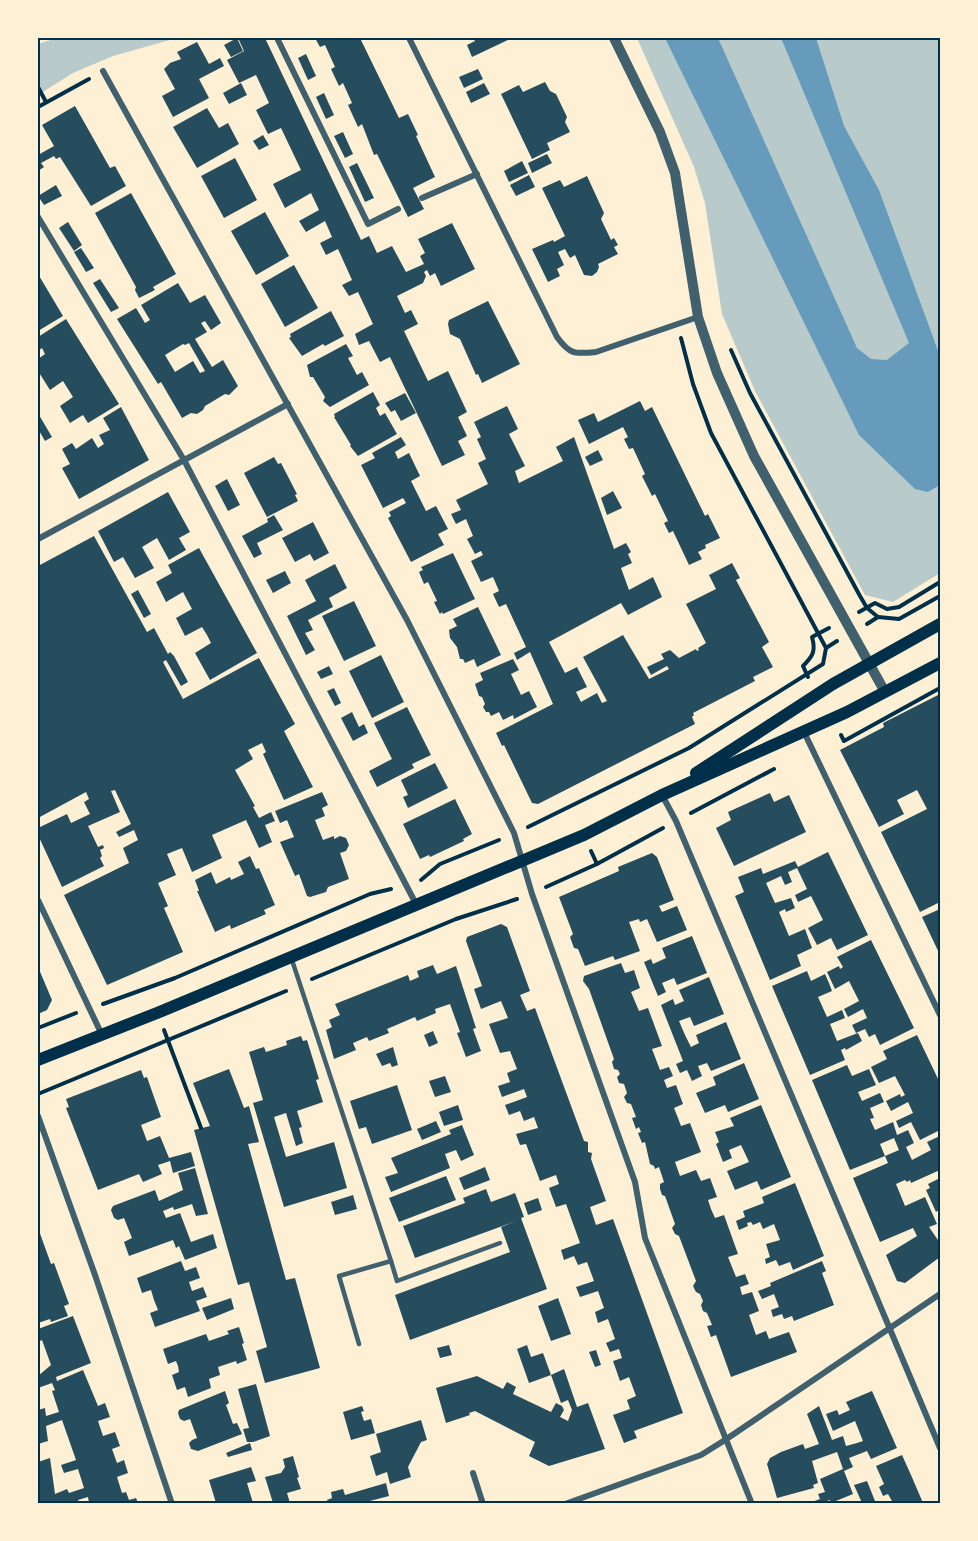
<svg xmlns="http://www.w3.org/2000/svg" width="978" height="1541" font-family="Mulish,sans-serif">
	<rect width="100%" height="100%" fill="#fdf0d5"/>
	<g fill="#b9caca">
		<polygon points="57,38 177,38 113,56 73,73 38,95 38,44"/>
		<polygon points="637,38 940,38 940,573 893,602 865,595 755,391 722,314 705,203 694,167"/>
	</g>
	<polygon fill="#669bbc" points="665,38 718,38 857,348 871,359 887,360 909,343 781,38 816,38 844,126 879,190 940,356 940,485 928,492 915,489 859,435"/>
	<g fill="#264d5e" fill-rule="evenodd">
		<polygon points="237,38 243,51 231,57 224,45"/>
		<polygon points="238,38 265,38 361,240 369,236 377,253 392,246 406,272 424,264 420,256 425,253 418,239 452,223 475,269 441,286 435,273 430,276 427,270 424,272 426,276 423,283 397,296 405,313 411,310 418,324 404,331 428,381 448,371 467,412 458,417 467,436 458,441 465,455 442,466 390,357 380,362 369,341 359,345 355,334 373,324 358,292 349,296 342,285 352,280 338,249 326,255 320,243 332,237 325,221 306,232 299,221 319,210 311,193 285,208 273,184 301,170 281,128 268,134 256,110 269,103 256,75 239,83 227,60 244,51"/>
		<polygon points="315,38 360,38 399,118 408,114 418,135 416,136 435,177 413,188 424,209 408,217 377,154 374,155 362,124 358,127 348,105 352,103 343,83 339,86 331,69 335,67 325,45 320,47"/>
		<polygon points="473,38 512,38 472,57 467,45 475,41"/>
		<polygon points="197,42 209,64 220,58 224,66 199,79 209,98 173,117 162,96 175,89 164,69 170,63 181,59 177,52"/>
		<polygon points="306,54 316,76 308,80 298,58"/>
		<polygon points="478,69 483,79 464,88 459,77"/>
		<polygon points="545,82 550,91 556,94 567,117 565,122 570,132 547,143 550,150 532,159 501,94 519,85 523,92"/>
		<polygon points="241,83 247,95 229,104 223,93"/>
		<polygon points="484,83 490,94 471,103 466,92"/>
		<polygon points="324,93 334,115 326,119 316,97"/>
		<polygon points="75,106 110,168 115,166 126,186 91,206 60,157 56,159 54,156 41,163 44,167 38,171 38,155 54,146 42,125"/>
		<polygon points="207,108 219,128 228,123 239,144 197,168 173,127"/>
		<polygon points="343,132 353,154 345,158 334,136"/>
		<polygon points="263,135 269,145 259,150 253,141"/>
		<polygon points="547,154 552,163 532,173 528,163"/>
		<polygon points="235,158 257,200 224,218 201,176"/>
		<polygon points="522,161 528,173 509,182 504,171"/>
		<polygon points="357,163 374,198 365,202 349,167"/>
		<polygon points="529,175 535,187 516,196 510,185"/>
		<polygon points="587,176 604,213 601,219 611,240 614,238 618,245 614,247 618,254 598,264 599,267 597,272 592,276 584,275 575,255 570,258 565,249 558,252 564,265 557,269 560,276 548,282 532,249 553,240 554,242 565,236 542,188 560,180 564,187"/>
		<polygon points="56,185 62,196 44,205 38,196"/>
		<polygon points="131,193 176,274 153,287 155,290 139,298 135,290 136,287 95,213"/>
		<polygon points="265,212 289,256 256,275 231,231"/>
		<polygon points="68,222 82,245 74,251 59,228"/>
		<polygon points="81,248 94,268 86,272 74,252"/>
		<polygon points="294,265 318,308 285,327 261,284"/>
		<polygon points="38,274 63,316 38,331"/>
		<polygon points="100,279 119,308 111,312 93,283"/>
		<path d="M 178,283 L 190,303 L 205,295 L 221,323 L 211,330 L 205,321 L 201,323 L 207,332 L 195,339 L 212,367 L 223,360 L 238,386 L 229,395 L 225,394 L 205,406 L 203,410 L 197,414 L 191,413 L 182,418 L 161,382 L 158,384 L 117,319 L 136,308 L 145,323 L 150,320 L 141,305 ZM 189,343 L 205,371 L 200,373 L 193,361 L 175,372 L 165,355 L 183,344 L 185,345 Z"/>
		<polygon points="488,301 520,364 482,383 478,374 476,375 460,339 450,334 448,324 449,320"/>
		<polygon points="331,311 344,336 325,346 323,344 302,356 289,338 291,337 290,334"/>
		<polygon points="66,319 119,404 88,423 83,415 70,423 60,406 73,397 63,381 50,390 38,371 38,359 45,354 42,348 38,351 38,337"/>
		<polygon points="346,344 353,356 348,358 357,375 362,372 369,385 330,407 323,401 325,397 313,377 310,377 307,365"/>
		<polygon points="373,392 380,405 376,408 380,416 385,413 397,434 358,456 350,446 351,445 334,417 335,417 334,414"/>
		<polygon points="405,393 416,413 401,421 395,410 391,412 385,403"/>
		<polygon points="640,401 645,411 652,407 705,516 708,514 720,538 705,545 706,548 698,552 702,559 689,565 673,531 669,533 664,523 668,521 655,494 652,496 642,476 645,474 633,448 629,449 624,439 628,437 623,427 589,444 578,420 594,413 598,422"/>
		<polygon points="507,406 518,429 509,434 525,466 515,471 519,483 563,461 556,447 574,437 614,549 626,543 631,552 628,554 632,563 621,568 629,590 653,577 662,597 628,615 621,603 549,642 565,673 577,667 587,687 576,692 581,702 597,693 602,703 607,701 583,657 623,635 649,679 669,669 667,666 651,675 647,667 664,659 661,654 670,650 679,658 696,649 697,651 699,650 698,648 706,643 686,604 716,589 709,575 732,563 740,578 736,580 769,642 762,647 773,667 753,677 755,681 693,713 694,715 692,717 695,724 538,804 532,803 504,745 502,746 496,733 553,704 530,652 517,660 514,653 526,647 506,604 499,607 493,594 499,591 493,577 481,582 471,561 483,555 481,551 475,554 467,539 473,536 466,519 456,524 451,514 461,510 456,500 488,484 478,463 486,459 477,439 481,437 474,422"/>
		<polygon points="121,407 149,460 79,499 62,468 70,464 62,449 72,443 76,449 92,438 98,448 104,444 99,435 110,430 103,418"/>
		<polygon points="39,415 52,437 45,441 38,429"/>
		<polygon points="401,437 406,445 395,452 398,459 409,453 420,476 411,481 426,511 436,506 448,529 438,534 444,545 411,562 388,518 391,516 389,512 406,503 403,498 383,508 361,465 375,458 372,453"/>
		<polygon points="598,450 603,460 590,466 585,457"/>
		<polygon points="274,457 278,464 281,463 297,494 295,495 298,501 267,517 244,473"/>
		<polygon points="227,479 240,505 228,511 215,486"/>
		<polygon points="613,491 622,508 607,515 601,498"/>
		<polygon points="168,492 190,532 179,538 186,550 169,560 157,538 142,547 154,568 135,578 123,557 114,562 98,531"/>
		<polygon points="274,515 283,530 257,543 262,554 254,558 242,536 268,522 267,519"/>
		<polygon points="313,522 329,553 314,561 310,554 295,562 282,538"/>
		<polygon points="94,536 147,632 154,628 168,654 170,652 174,656 188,682 181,686 166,660 163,662 183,699 259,658 295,724 284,731 313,787 284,800 263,754 266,752 262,743 248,750 253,759 235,770 255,806 253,807 259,818 271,812 275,821 265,825 272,842 259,848 246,820 212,835 222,858 192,872 182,848 167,854 176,875 158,883 168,906 164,908 183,952 107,985 64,895 129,863 123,848 138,840 134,830 119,837 116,832 131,824 115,790 111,791 120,812 88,826 98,847 103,845 104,848 100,850 102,856 100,858 104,866 62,887 38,835 38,828 67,814 71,823 90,814 84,802 89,799 86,792 38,818 38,566"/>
		<polygon points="199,548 257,653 210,680 195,653 211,643 207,635 202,627 185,636 176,618 192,609 183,592 166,602 156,582 172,573 168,565"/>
		<polygon points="453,553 475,599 443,614 442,612 440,614 434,602 437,601 428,582 424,584 419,572 423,570 421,567"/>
		<polygon points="335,564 347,588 329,598 333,607 308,620 313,630 305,633 315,650 306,655 287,616 316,601 305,580"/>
		<polygon points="285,571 291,583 273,593 266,580"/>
		<polygon points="138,590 151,614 144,618 131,594"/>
		<polygon points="354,601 376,646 344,661 322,616"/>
		<polygon points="478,607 501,655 477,667 474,659 465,663 463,659 460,659 457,647 450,638 449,630 457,626 453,619"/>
		<polygon points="381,655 404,702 372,718 349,671"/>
		<polygon points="513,659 519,670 511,674 521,695 529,691 537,707 514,719 513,715 503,720 499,712 491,716 489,712 486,712 483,707 485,704 482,697 479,696 475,684 483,680 480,673"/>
		<polygon points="329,666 333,674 321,679 317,672"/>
		<polygon points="334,688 341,703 335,706 327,691"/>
		<polygon points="940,694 940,902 920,912 881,832 927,809 917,790 897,800 904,814 879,827 840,750 884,727 883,723"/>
		<polygon points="407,707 431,755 412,764 414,768 377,787 369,771 392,759 374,723"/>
		<polygon points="352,712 359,727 364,724 368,733 353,741 341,718"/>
		<polygon points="435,763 448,788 408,808 403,797 408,795 401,780"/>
		<polygon points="322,792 328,805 322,808 325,816 315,820 323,840 334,836 334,839 340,836 346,838 349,845 346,851 340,853 349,879 328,887 326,892 310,897 307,896 299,874 295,876 280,842 294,837 287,820 280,823 275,811"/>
		<polygon points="770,793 774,802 789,795 806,832 734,866 716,828 731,820 728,812"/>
		<polygon points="455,799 472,834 463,839 464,841 430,857 429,855 420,859 403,824"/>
		<polygon points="828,852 868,935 837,950 831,938 817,945 808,928 823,920 811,896 798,902 795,895 807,889 797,868 788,872 792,882 785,885 781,876 766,883 775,903 791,898 795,908 786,912 785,909 779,912 789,936 805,929 812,948 797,955 801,966 770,980 735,896 744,892 738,877 761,868 763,874 795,861 798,867"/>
		<polygon points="652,853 657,857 674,900 659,906 662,912 677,906 687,930 657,942 647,919 640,922 639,919 629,922 640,951 615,960 613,956 585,966 578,949 574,948 570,937 573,934 559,897 619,871 618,867"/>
		<polygon points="250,856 256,869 259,868 275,905 264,910 266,914 231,929 230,925 215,932 197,891 199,891 195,880 211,872 216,884 230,877 231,880 244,874 238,862"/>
		<polygon points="940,909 940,955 922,917"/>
		<polygon points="501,924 507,927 530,991 520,995 527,1011 535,1008 584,1141 588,1142 588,1152 592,1153 591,1159 606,1201 590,1207 596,1225 613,1219 683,1413 634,1431 637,1438 624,1443 613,1415 630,1409 627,1400 636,1396 629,1377 620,1381 613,1361 622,1358 619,1349 610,1352 606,1343 615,1339 608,1319 598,1323 595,1312 604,1308 598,1291 580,1297 576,1287 594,1281 587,1262 578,1265 574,1256 564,1260 561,1250 580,1243 566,1204 556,1207 549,1188 559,1184 556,1175 540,1181 526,1144 520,1145 516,1134 538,1128 534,1117 524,1121 520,1111 509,1115 505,1105 527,1097 524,1089 502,1097 498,1086 510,1082 507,1073 517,1069 510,1051 500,1053 489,1024 508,1018 501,1001 481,1009 474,989 482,986 466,941 467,937"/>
		<polygon points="692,936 707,973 677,985 674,978 662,983 666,992 658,996 644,962 651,959 653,964 666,958 662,948"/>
		<polygon points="871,940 914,1028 880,1045 875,1034 869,1037 865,1029 856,1033 852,1025 867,1018 863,1009 848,1017 844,1009 859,1001 849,981 835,989 827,972 839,966 840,969 843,967 837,957"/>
		<polygon points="621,963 625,973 634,970 640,988 631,992 639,1011 648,1008 662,1046 652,1049 660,1070 669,1067 673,1076 664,1080 667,1088 676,1085 683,1104 674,1108 678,1118 681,1126 690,1123 701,1152 675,1162 680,1176 696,1170 701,1181 710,1178 717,1197 708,1200 711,1209 715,1218 724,1215 738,1254 728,1257 736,1277 745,1274 749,1284 740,1287 742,1295 752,1292 759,1311 749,1315 756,1335 766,1331 769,1339 789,1332 797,1352 731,1377 716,1335 711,1337 707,1326 712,1325 707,1313 703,1311 701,1305 703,1301 700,1294 696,1292 693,1286 696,1281 679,1236 675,1234 672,1228 675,1224 665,1196 662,1195 660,1189 660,1184 664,1182 659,1167 655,1169 654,1166 650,1164 645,1142 642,1143 638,1133 641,1132 639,1127 636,1129 632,1118 636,1117 631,1104 627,1103 624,1097 627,1093 624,1084 619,1083 617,1077 620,1074 618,1070 614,1069 612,1062 614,1059 589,989 583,981 584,976"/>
		<polygon points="433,965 437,974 456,966 476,1028 473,1029 481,1051 466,1057 457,1033 460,1032 450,1004 435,1009 436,1013 417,1021 415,1017 387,1029 389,1033 369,1041 367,1037 353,1043 356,1050 334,1059 326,1030 332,1027 329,1020 340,1015 335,1004 408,975 410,981 419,977 417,971"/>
		<polygon points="38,967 52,1000 47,1010 38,1014"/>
		<polygon points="807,971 811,981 825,974 829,983 832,991 818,997 827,1017 842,1010 845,1018 830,1024 837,1041 858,1033 862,1041 846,1050 845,1048 841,1050 845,1060 810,1075 772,986"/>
		<polygon points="709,977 724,1014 694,1026 690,1017 679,1021 685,1035 691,1047 699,1043 696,1035 726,1022 741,1059 711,1071 707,1063 698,1066 702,1076 692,1081 687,1070 680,1073 676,1064 683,1061 661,1005 673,999 675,1005 684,1001 679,990"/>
		<polygon points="433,1031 438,1043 429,1047 424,1035"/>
		<polygon points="917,1035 940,1083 940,1130 920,1140 911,1122 899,1128 896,1121 913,1113 908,1102 891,1111 886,1101 900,1094 901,1097 905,1095 895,1076 879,1083 871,1067 887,1059 883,1051"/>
		<polygon points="301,1036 303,1041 307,1040 319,1079 316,1080 323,1102 297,1111 302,1127 299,1128 303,1143 296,1146 286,1113 274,1117 286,1157 334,1142 347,1188 284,1207 253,1103 263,1100 249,1052 264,1047 266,1052 287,1045 286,1041"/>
		<polygon points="393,1047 398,1065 392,1067 390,1063 382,1066 376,1054"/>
		<polygon points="744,1063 759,1099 728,1112 725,1105 705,1113 696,1093 716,1085 713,1077"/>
		<polygon points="847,1065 852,1076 869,1069 876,1085 858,1092 862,1101 880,1093 884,1102 870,1108 874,1118 870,1119 875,1130 893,1122 897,1135 908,1130 914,1143 906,1147 912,1160 931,1150 927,1142 940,1136 940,1170 911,1183 910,1180 907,1182 905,1180 896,1184 905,1206 925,1197 937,1224 929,1227 940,1243 940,1257 905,1283 897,1281 886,1255 917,1236 913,1228 880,1242 853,1178 888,1163 885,1156 899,1150 894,1138 880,1144 885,1156 850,1170 812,1080"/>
		<polygon points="229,1069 244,1108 249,1106 259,1142 248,1144 286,1280 295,1278 320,1368 265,1383 256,1351 267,1347 249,1282 238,1285 194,1130 210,1126 193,1083"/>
		<polygon points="141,1070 144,1078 147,1077 161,1117 141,1125 147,1141 160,1136 169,1158 191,1152 195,1166 173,1173 170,1161 158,1165 162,1174 143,1182 139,1174 98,1190 66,1108 69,1107 66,1099"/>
		<polygon points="445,1076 451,1092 435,1097 429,1081"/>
		<polygon points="397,1085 412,1130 372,1144 366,1127 359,1129 350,1101"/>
		<polygon points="458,1105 463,1120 444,1126 439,1112"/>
		<polygon points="761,1105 791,1177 761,1190 757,1181 735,1190 727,1171 749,1162 741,1145 729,1150 732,1158 723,1162 716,1144 719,1142 715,1132 734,1126 730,1118"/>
		<polygon points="436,1121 441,1132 422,1140 417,1129"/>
		<polygon points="462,1125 474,1155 461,1161 456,1150 445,1154 450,1168 391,1192 385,1177 398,1173 391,1158 451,1134 449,1130"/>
		<polygon points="485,1167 490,1180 464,1190 459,1178"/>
		<polygon points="195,1168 208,1214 196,1216 192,1204 174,1210 173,1207 163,1211 166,1218 180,1213 191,1242 213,1234 217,1248 185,1260 179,1246 176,1248 173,1240 129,1256 124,1242 132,1238 124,1218 118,1220 114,1218 111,1210 113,1206 155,1190 159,1201 183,1190 178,1173"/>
		<polygon points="446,1176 456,1200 399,1222 389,1198"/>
		<polygon points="940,1178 940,1209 936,1212 926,1190 930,1188 928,1184"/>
		<polygon points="795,1183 824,1256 793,1270 790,1262 779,1266 776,1260 766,1264 765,1259 770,1257 766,1244 780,1240 774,1224 763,1229 760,1222 753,1225 751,1222 747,1223 748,1226 739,1230 736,1221 745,1217 743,1211 764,1203 762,1197"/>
		<polygon points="486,1189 491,1202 515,1193 524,1217 521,1218 547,1289 410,1340 395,1295 510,1252 501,1227 516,1221 415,1258 403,1226 465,1203 463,1198"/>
		<polygon points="353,1195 357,1209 335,1215 331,1202"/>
		<polygon points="538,1198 542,1210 528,1215 524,1203"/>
		<polygon points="38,1228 51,1264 54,1263 69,1304 64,1306 68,1316 51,1322 50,1319 38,1323"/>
		<polygon points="181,1261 185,1271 196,1267 200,1278 189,1282 192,1291 203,1287 207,1297 196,1301 200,1311 155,1327 150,1313 158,1310 154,1300 151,1290 142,1293 137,1278"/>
		<polygon points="822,1261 826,1271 822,1273 834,1305 794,1321 792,1316 784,1319 782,1314 773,1317 771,1310 779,1307 774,1294 762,1299 758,1291 771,1286 770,1283"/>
		<polygon points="231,1298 234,1309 207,1320 202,1308"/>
		<polygon points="558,1298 571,1334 551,1341 538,1306"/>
		<polygon points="73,1316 91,1363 56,1377 57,1381 83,1370 98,1406 105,1403 110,1417 98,1421 103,1436 115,1432 120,1446 112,1449 117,1463 124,1460 128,1473 117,1477 122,1493 126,1492 129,1500 136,1498 138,1503 89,1503 88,1497 78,1500 79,1503 38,1503 38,1462 50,1458 55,1494 67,1489 69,1493 84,1488 78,1469 64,1473 61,1465 76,1460 62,1420 46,1426 48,1441 38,1444 38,1410 45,1408 46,1416 59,1412 52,1391 55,1390 52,1383 38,1388 38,1376 51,1365 42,1340 38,1342 38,1329"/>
		<polygon points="239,1327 244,1343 242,1344 247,1360 237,1364 236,1361 218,1367 220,1375 209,1379 211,1388 188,1397 185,1387 177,1390 172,1375 179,1372 178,1366 176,1361 168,1364 163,1349 206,1334 209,1341 229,1334 227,1331"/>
		<polygon points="449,1345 452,1355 440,1358 437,1348"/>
		<polygon points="527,1345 531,1357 543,1353 551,1375 564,1369 577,1407 588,1403 605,1449 549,1466 529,1456 535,1442 475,1411 469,1413 470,1415 446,1423 436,1388 477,1376 503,1389 507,1382 516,1387 513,1394 551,1412 556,1403 562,1406 564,1410 560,1417 568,1421 572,1410 568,1400 561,1403 551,1375 529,1383 517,1349"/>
		<polygon points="596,1350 601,1365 595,1367 589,1352"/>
		<polygon points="256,1384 270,1436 253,1442 247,1442 243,1429 249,1428 238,1389"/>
		<polygon points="225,1391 229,1403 226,1405 233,1424 237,1423 242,1434 198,1451 191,1449 189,1443 192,1440 197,1438 190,1419 184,1421 180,1419 178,1413 179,1410"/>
		<polygon points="872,1391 897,1448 871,1459 867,1451 849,1458 853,1467 844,1471 853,1494 831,1503 830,1500 821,1503 809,1503 820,1499 818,1494 825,1492 820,1479 843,1469 837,1452 812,1461 818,1483 813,1485 814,1488 777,1498 767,1464 770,1458 781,1452 803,1444 805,1449 819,1444 807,1414 819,1406 832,1440 843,1436 846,1446 857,1443 863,1441 855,1421 833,1431 826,1414 837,1410 839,1415 850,1410 846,1402"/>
		<polygon points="362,1406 364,1411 361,1412 364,1421 371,1419 375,1433 351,1440 343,1412"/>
		<polygon points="421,1420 427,1440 421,1442 408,1467 411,1477 390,1484 387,1472 376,1476 370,1456 381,1452 376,1434"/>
		<polygon points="250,1443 252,1450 228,1457 226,1453"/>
		<polygon points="902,1455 911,1475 923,1503 893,1503 888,1494 883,1496 879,1487 884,1484 876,1466"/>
		<polygon points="293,1456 299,1477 297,1478 301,1489 287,1493 290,1503 273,1503 265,1477 281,1473 285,1467 283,1459"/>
		<polygon points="251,1467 256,1481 247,1483 253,1503 216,1503 209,1480"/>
		<polygon points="867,1481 875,1501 862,1503 854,1485"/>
		<polygon points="386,1483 389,1496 362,1503 328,1503 327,1500 332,1498 331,1492 343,1489 345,1495"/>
	</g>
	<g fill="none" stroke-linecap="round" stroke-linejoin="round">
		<g stroke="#003049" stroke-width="4">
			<polyline points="38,87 46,102"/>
			<polyline points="38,107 89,79"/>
			<polyline points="681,338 693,384 711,433 826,648"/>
			<polyline points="731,350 750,393 860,596 867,608 878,617"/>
			<polyline points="859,612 875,603 887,609 899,607 940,582"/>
			<polyline points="867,624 878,617 899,619 940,596"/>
			<path d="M 808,677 L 803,666 C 813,656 816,651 812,637 L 829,628"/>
			<polyline points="841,735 844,741 940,688"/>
			<polyline points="691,813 774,769"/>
			<polyline points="528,827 689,748 823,664 826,648 837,641"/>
			<polyline points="591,851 597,864"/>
			<polyline points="421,880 440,864 499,840"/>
			<polyline points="546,887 597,864 663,828"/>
			<polyline points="312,979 456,919 517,899"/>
			<polyline points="103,1004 175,978 370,894 391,889"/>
			<polyline points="38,1028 76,1013"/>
			<polyline points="164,1030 201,1128"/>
			<polyline points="38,1094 286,991"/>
		</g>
		<g stroke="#3f606c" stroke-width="4.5">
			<polyline points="291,957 391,1261 339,1276 359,1344"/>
			<polyline points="391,1261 397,1281 500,1243"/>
		</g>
		<g stroke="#3f606c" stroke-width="6">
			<polyline points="277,38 368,224 398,209"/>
			<path d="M 409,38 L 557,337 C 570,355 575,354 596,352 L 698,317"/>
			<polyline points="103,71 407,620 514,833 532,894 635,1182 645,1238 752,1504"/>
			<polyline points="422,198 477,174"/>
			<polyline points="38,217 184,460 416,904"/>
			<polyline points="38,539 288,404"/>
			<polyline points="804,732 940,1015"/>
			<polyline points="662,795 676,821 940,1448"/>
			<polyline points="38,900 102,1035"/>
			<polyline points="38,1116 95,1275 172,1504"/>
			<polyline points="473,1473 483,1504"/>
			<polyline points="565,1504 701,1455 725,1440 940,1294"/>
		</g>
		<polyline stroke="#3f606c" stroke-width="10" points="614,38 660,132 675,173 698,317 717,373 754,456 885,692"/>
		<g stroke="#003049" stroke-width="12">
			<polyline points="696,773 833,684 940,624"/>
			<polyline points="38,1060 157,1013 584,835 662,795 847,712 940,663"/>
		</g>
	</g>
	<rect width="978" height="1541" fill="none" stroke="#fdf0d5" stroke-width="78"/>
	<rect x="39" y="39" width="900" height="1463" fill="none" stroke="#003049" stroke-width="2"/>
</svg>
